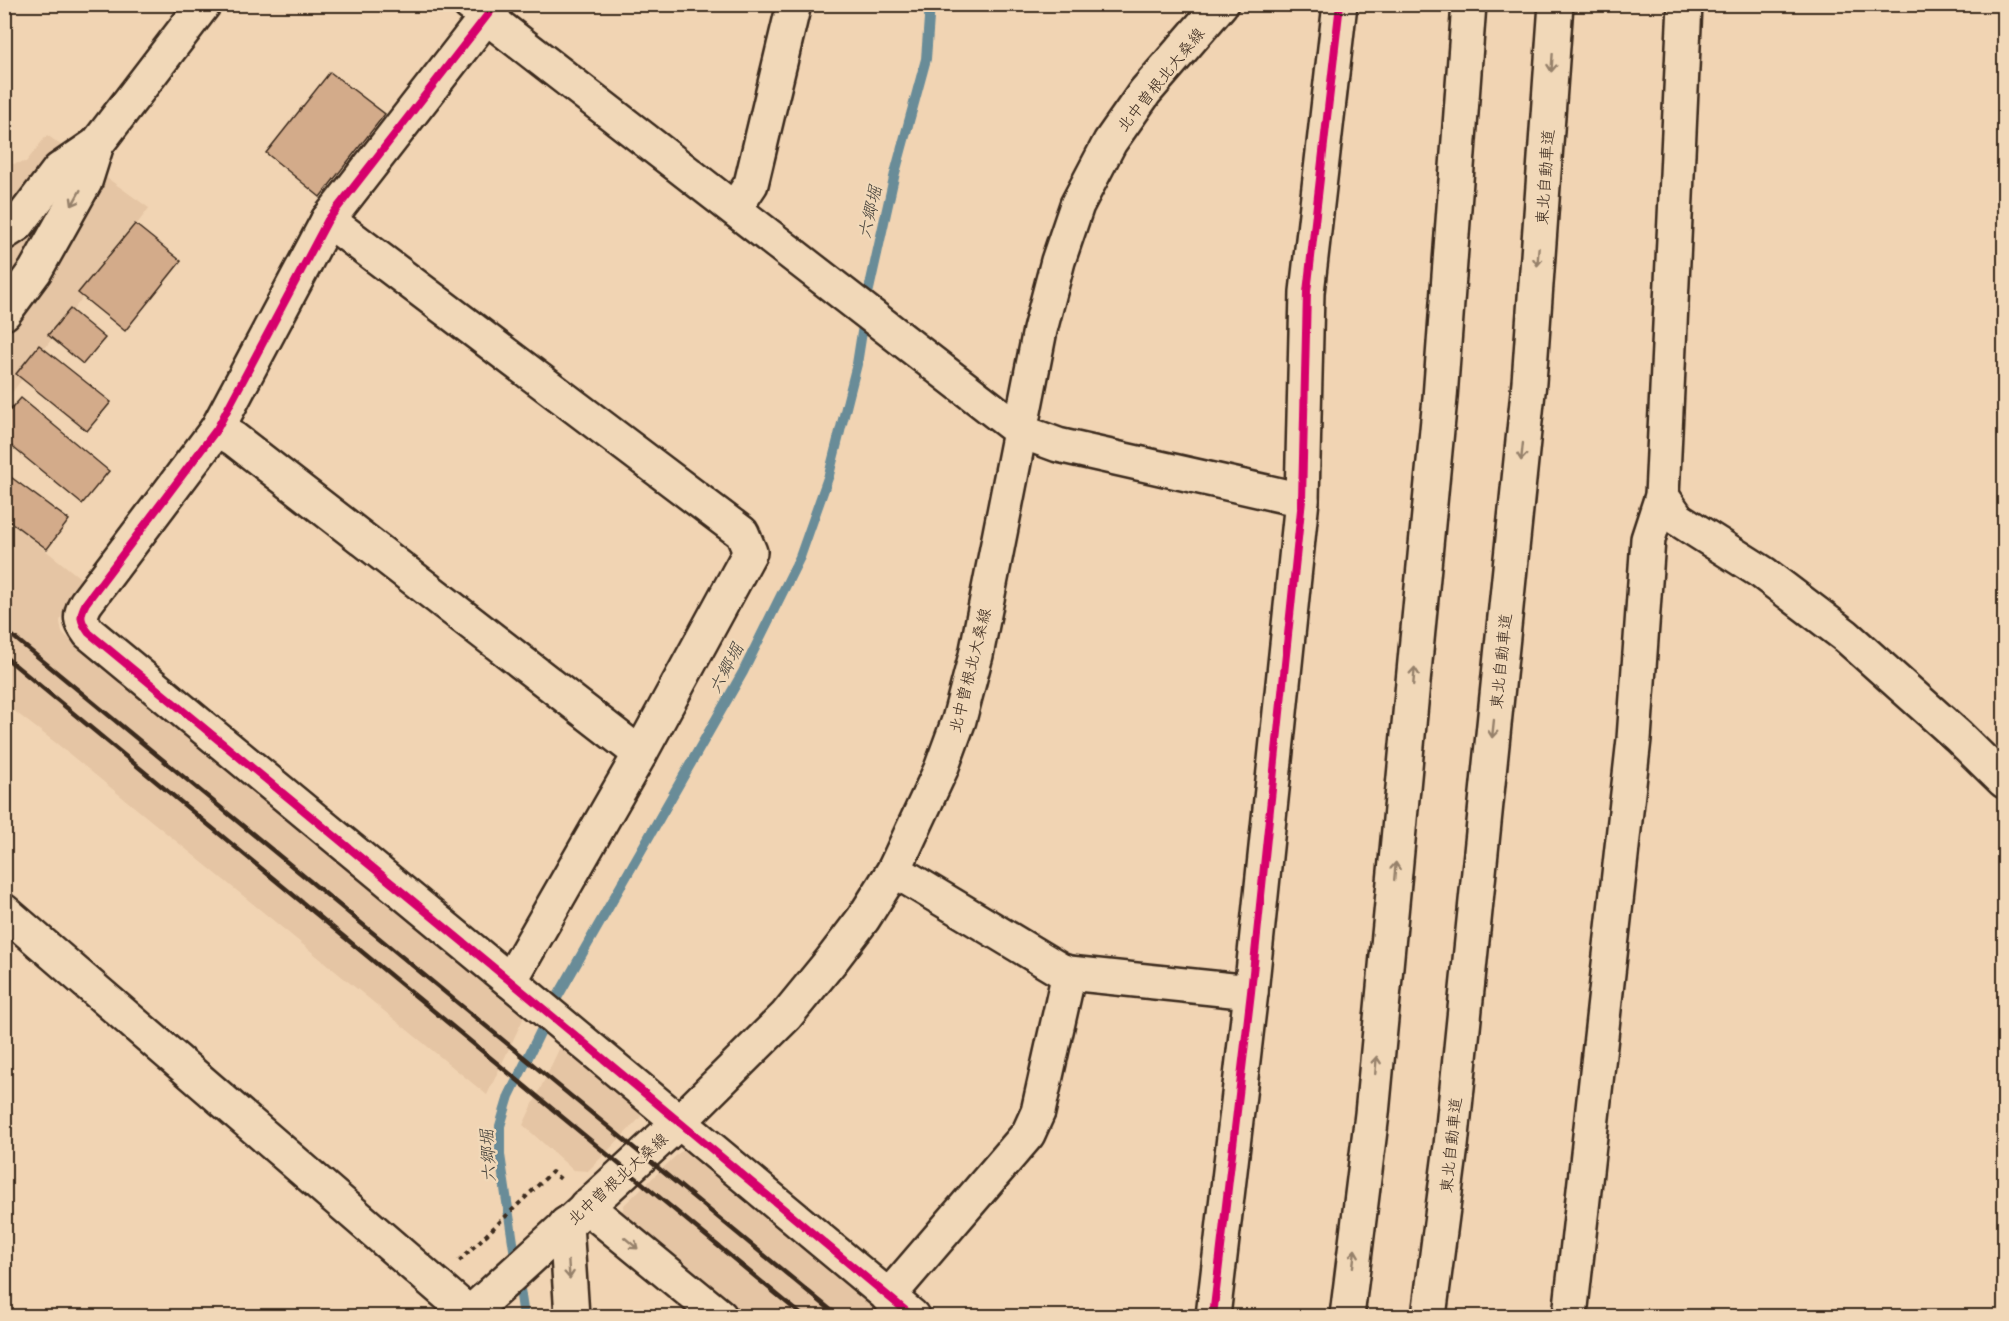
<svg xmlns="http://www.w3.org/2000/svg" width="2009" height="1321" font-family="Mali,'Klee One',sans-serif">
	<rect width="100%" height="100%" fill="#f1d4b3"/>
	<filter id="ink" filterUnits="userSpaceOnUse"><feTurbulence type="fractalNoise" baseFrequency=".0167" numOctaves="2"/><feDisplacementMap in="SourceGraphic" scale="12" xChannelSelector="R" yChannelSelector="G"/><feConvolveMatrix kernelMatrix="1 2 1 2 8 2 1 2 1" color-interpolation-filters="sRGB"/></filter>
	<g filter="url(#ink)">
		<g fill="#e5c5a4">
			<polygon points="47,135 149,208 5,402 5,165 26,162"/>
			<polygon points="4,517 84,581 64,605 60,622 62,632 67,637 524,1017 487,1095 56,743 5,704"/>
			<polygon points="561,1045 638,1108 641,1117 588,1171 573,1170 523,1125"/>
			<polygon points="688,1149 888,1316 745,1316 621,1216 624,1205 680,1152"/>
		</g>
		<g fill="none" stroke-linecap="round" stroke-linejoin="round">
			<polyline stroke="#698c98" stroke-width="10" points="524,1316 500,1155 500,1126 509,1096 558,996 743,672 800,557 829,475 857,364 868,294 895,173 926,59 930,4"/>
		</g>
		<g fill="#d3ab8a" stroke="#3b2a1e" stroke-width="1.5">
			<polygon points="330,72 385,114 320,197 266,153"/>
			<polygon points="135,224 181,261 125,331 78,293"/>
			<polygon points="70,309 105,338 83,364 48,335"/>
			<polygon points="39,345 111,402 87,431 16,374"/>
			<polygon points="21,398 109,471 82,504 4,440 4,417"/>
			<polygon points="4,472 69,520 47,549 4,517"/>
		</g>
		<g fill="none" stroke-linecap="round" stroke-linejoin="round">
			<defs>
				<g id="minor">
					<polyline points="470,4 1020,431 1058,445 1302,500"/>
					<path d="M 496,4 L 328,220 L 217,429 L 86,603 C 79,616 80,621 89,633 L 510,981 L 912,1316"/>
					<polyline points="735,208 751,184 794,4"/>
					<polyline points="328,220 742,533 750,552 640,754 510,981"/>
					<polyline points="4,233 18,224 59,170 97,144 204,4"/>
					<polyline points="4,313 35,271 85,182 97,144"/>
					<polyline points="217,429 234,439 640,754"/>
					<polyline points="1662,496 1678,519 1763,573 1846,636 1958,736 2004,781"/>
					<polyline points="894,870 1060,970 1069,973 1251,992"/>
					<polyline points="4,911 470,1314"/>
					<polyline points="586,1206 720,1316"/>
					<polyline points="566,1224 572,1316"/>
					<polyline points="888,1297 1028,1134 1038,1112 1069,973"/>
					<polyline points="1213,1316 1251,992 1302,500 1307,292 1340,4"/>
					<polyline points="1570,1316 1634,739 1648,539 1662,496 1685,4"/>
				</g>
				<polyline id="major" points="467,1316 678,1123 786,1016 831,961 863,919 894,870 941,769 959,720 976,655 1040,330 1058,261 1077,205 1110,142 1145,92 1221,4"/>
				<g id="highway">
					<polyline points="1347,1316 1372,1114 1440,398 1469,4"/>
					<polyline points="1429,1316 1451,1146 1529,382 1556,4"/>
				</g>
			</defs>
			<use href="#minor" stroke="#3b2a1e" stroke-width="38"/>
			<use href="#major" stroke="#3b2a1e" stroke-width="38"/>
			<use href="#highway" stroke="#3b2a1e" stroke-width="38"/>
			<polyline stroke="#3b2a1e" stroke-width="4" stroke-dasharray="4.5 4.5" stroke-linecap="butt" points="459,1261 552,1172 563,1181"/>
			<use href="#minor" stroke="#f1d8b8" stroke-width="33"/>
			<use href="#major" stroke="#f1d8b8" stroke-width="33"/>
			<use href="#highway" stroke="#f1d8b8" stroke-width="33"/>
			<g stroke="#3b2a1e" stroke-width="4.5">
				<polyline points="4,629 838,1316"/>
				<polyline points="4,656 803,1316"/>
			</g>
			<defs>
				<g id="cycleway">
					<path d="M 496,4 L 328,220 L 217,429 L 86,603 C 79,616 80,621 89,633 L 510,981 L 912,1316"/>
					<polyline points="1213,1316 1251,992 1302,500 1307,292 1340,4"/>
				</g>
			</defs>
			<use href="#cycleway" stroke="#f1d8b8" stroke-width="11"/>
			<use href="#cycleway" stroke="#d6006c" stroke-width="8"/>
		</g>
		<defs><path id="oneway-shaft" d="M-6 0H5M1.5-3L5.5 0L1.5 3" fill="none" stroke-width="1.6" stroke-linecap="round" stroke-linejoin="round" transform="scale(1.5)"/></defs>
		<g stroke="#96816b">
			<use href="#oneway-shaft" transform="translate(1552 63) rotate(94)"/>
			<use href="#oneway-shaft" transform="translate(76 198) rotate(119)"/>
			<use href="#oneway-shaft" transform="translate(1538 257) rotate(94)"/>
			<use href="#oneway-shaft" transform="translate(1522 452) rotate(96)"/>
			<use href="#oneway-shaft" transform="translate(1414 676) rotate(-85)"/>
			<use href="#oneway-shaft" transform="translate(1493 729) rotate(96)"/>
			<use href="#oneway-shaft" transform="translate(1395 871) rotate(-85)"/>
			<use href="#oneway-shaft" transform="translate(1376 1065) rotate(-85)"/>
			<use href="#oneway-shaft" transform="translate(631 1243) rotate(40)"/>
			<use href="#oneway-shaft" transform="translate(1354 1258) rotate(-83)"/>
			<use href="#oneway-shaft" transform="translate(569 1270) rotate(86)"/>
		</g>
	</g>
	<g text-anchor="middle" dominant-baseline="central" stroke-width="5" stroke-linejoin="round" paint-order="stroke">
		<g font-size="16" fill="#3b2a1e" stroke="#f1d8b8">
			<text transform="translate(1160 79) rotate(-51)">北中曽根北大桑線</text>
			<text transform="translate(1544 177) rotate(-86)">東北自動車道</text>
			<text transform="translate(1500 661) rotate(-84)">東北自動車道</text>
			<text transform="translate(969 670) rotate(-76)">北中曽根北大桑線</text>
			<text transform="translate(1450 1145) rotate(-84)">東北自動車道</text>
			<text transform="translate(617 1178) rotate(-42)">北中曽根北大桑線</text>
		</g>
		<g font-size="18" font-style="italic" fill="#47433c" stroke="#f1d8b8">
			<text transform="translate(869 212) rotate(-77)">六郷堀</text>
			<text transform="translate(725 668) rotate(-62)">六郷堀</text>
			<text transform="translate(487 1156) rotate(-93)">六郷堀</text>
		</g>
	</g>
	<rect width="2009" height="1321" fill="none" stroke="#f1d8b8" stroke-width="24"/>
	<rect x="12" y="12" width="1985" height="1297" fill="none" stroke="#3b2a1e" stroke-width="2" filter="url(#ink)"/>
</svg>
